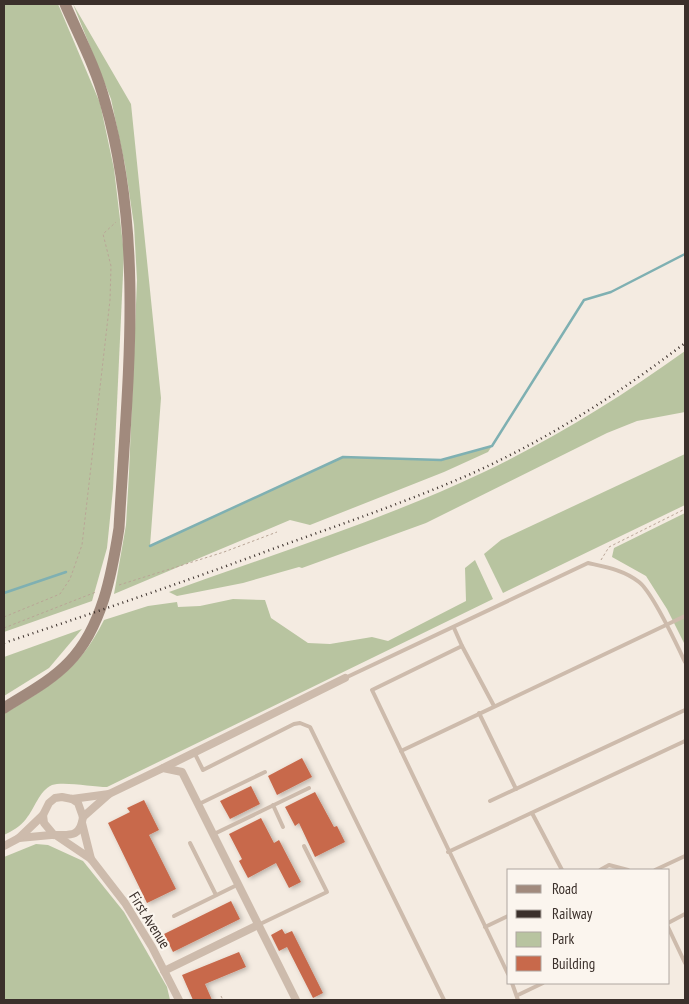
<svg xmlns="http://www.w3.org/2000/svg" width="689" height="1004" font-family="'PT Sans Narrow',sans-serif">
	<defs>
		<filter id="shadow"><feDropShadow dx="2.5" dy="1.5" stdDeviation="2.5" flood-color="#0004"/></filter>
	</defs>
	<rect width="100%" height="100%" fill="#f4ebe1"/>
	<g fill="#b8c4a0">
		<polygon points="4,4 58,4 100,103 114,169 124,253 113,489 107,548 92,601 4,632"/>
		<polygon points="73,4 131,104 161,398 150,546 343,457 441,460 492,446 488,452 444,472 310,525 290,520 114,594 126,525 129,473 137,280 134,225 125,165 111,99"/>
		<path d="M 685,351 L 685,412 L 637,421 L 607,433 L 426,523 L 302,568 L 299,567 L 243,583 L 177,596 L 169,592 C 274,554 383,520 484,472 C 555,438 621,397 685,351 Z"/>
		<polygon points="685,454 685,505 503,593 484,554 501,540"/>
		<polygon points="685,513 685,645 667,609 646,576 612,557 614,548"/>
		<path d="M 475,560 L 493,599 L 107,787 C 94,787 63,781 52,785 C 39,791 35,808 26,819 C 20,827 12,831 4,835 L 4,714 C 51,685 78,672 104,620 L 148,606 L 177,602 L 178,607 L 200,606 L 233,599 L 265,600 L 271,618 L 308,643 L 330,644 L 372,637 L 388,641 L 466,601 L 465,568 Z"/>
		<polygon points="82,629 49,668 4,696 4,657"/>
		<polygon points="36,844 48,845 83,861 124,912 167,987 170,1000 4,1000 4,857"/>
	</g>
	<g fill="none" stroke-linecap="round" stroke-linejoin="round">
		<g stroke="#7fb0b2" stroke-width="2.5">
			<polyline points="150,546 343,457 441,460 492,446 584,300 611,292 685,254"/>
			<polyline points="4,593 66,572"/>
		</g>
	</g>
	<g fill="#c8694b" filter="url(#shadow)">
		<polygon points="302,758 312,777 277,795 268,776"/>
		<polygon points="251,786 260,804 230,819 220,801"/>
		<polygon points="315,792 334,827 337,826 345,842 315,857 299,823 295,826 285,807"/>
		<polygon points="144,800 159,830 149,835 176,889 147,903 108,823 130,812 127,808"/>
		<polygon points="261,818 274,843 279,840 301,882 289,888 276,863 248,878 239,861 242,859 229,834"/>
		<polygon points="231,901 240,919 173,952 164,934"/>
		<polygon points="282,929 285,934 292,931 323,993 313,998 287,947 279,951 271,935"/>
		<polygon points="239,952 246,967 205,984 212,1000 193,1000 182,975"/>
	</g>
	<g fill="none" stroke-linecap="round" stroke-linejoin="round">
		<g stroke="#b9a596" stroke-width="1" stroke-dasharray="2.5 2.5" stroke-linecap="butt">
			<polyline points="601,560 609,547 685,509"/>
			<polyline points="119,585 224,552 277,532"/>
			<polyline points="4,617 60,594 70,579 82,545 110,300 111,266 103,234 116,222"/>
			<polyline points="4,628 96,592"/>
			<polyline points="221,996 223,1000"/>
		</g>
		<g stroke="#cdbbac" stroke-width="4">
			<polyline points="454,628 462,646 372,690 508,974"/>
			<polyline points="462,646 494,706"/>
			<path d="M 345,678 L 588,563 C 606,567 624,570 639,582 C 653,593 676,643 685,662"/>
			<polyline points="479,713 516,789"/>
			<polyline points="401,751 685,616"/>
			<polyline points="194,752 203,770 294,724 300,723 310,727 444,1000"/>
			<polyline points="490,801 685,710"/>
			<polyline points="199,804 265,772"/>
			<polyline points="273,805 283,827"/>
			<polyline points="532,813 562,870"/>
			<polyline points="214,834 309,788"/>
			<polyline points="190,843 216,895"/>
			<polyline points="448,852 685,741"/>
			<polyline points="600,870 609,865 628,870"/>
			<polyline points="655,870 685,856"/>
			<polyline points="174,916 239,884"/>
			<polyline points="668,923 685,914"/>
			<polyline points="258,925 327,892 304,846"/>
			<polyline points="485,927 508,916"/>
			<polyline points="668,927 685,963"/>
			<polyline points="512,983 518,1000"/>
			<polyline points="518,995 543,983"/>
		</g>
		<g stroke="#cdbbac" stroke-width="8">
			<polyline points="163,768 345,678"/>
			<polyline points="83,817 109,794"/>
			<polyline points="82,823 91,859"/>
			<polyline points="54,835 44,823 43,815 49,803 55,798 62,797 72,799 109,794 163,768 182,772 296,1000"/>
			<polyline points="57,836 91,859 125,903 152,947 179,1000"/>
			<path d="M 19,838 C 30,837 40,836 51,835 C 67,834 80,840 83,817 L 78,803 L 72,799"/>
			<polyline points="4,846 19,838 43,815"/>
			<polyline points="164,971 258,925"/>
		</g>
		<path stroke="#a18a7d" stroke-width="11" d="M 4,708 C 26,694 51,681 69,662 C 102,628 112,573 119,528 C 127,385 145,241 105,102 C 96,68 79,36 65,4"/>
		<path stroke="#3b302b" stroke-width="2.5" stroke-dasharray="1 4" stroke-linecap="butt" d="M 4,643 C 96,612 187,581 278,547 C 339,525 400,504 459,479 C 539,445 616,396 685,343"/>
	</g>
	<g text-anchor="middle" dominant-baseline="central" stroke-width="4.5" stroke-linejoin="round" paint-order="stroke">
		<g font-size="15" fill="#3b302b" stroke="#fbf5ee">
			<text transform="translate(150 920) rotate(58)">First Avenue</text>
		</g>
	</g>
	<rect width="689" height="1004" fill="none" stroke="#3b302b" stroke-width="10"/>
	<rect x="507" y="869" width="162" height="115" fill="#fbf5ee" stroke="#aea6a0"/>
	<rect x="516" y="885" width="25" height="8" fill="#a18a7d" stroke="#aea6a0"/>
	<text x="552" y="894" font-size="15" fill="#3b302b">Road</text>
	<rect x="516" y="910" width="25" height="8" fill="#3b302b" stroke="#aea6a0"/>
	<text x="552" y="919" font-size="15" fill="#3b302b">Railway</text>
	<rect x="516" y="932" width="25" height="15" fill="#b8c4a0" stroke="#aea6a0"/>
	<text x="552" y="944" font-size="15" fill="#3b302b">Park</text>
	<rect x="516" y="956" width="25" height="15" fill="#c8694b" stroke="#aea6a0"/>
	<text x="552" y="969" font-size="15" fill="#3b302b">Building</text>
</svg>
